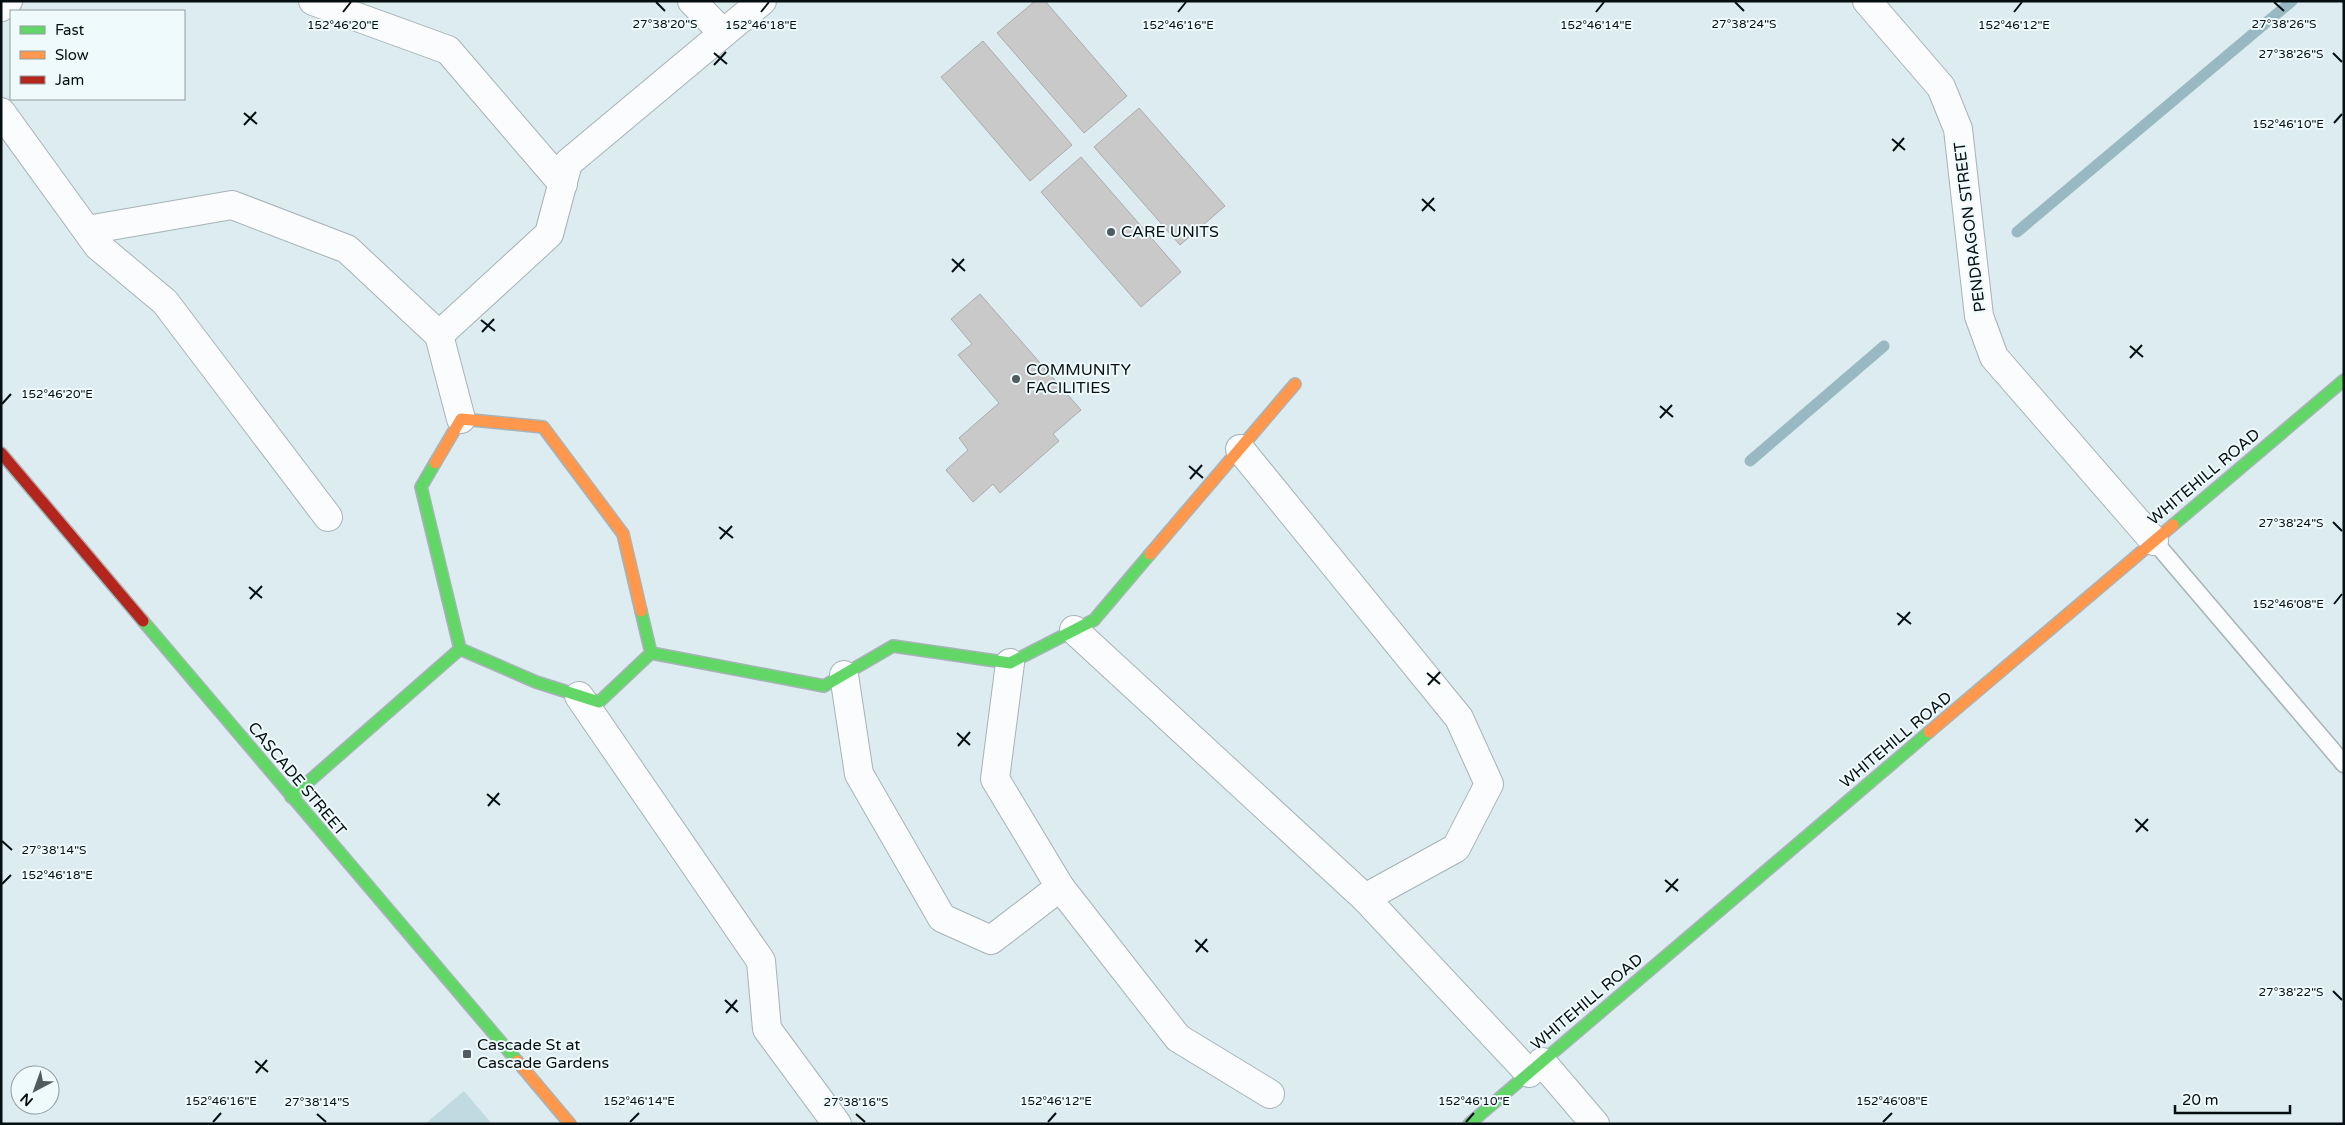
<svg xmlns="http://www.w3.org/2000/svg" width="2345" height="1125" font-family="'Varela Round',sans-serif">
	<rect width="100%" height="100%" fill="#dcecf0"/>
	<polygon fill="#c1dae1" points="464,1091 492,1124 425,1124"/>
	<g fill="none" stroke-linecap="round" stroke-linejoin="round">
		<g stroke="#99b9c2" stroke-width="11">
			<polyline points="2017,232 2292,1"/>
			<polyline points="1750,461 1884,346"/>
		</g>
	</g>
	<g fill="#c9c9ca" stroke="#a9abac">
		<polygon points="1035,1 1045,1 1127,96 1084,133 997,33"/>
		<polygon points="983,41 1072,145 1030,181 941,77"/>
		<polygon points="1139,108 1225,206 1180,245 1094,147"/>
		<polygon points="1081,157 1181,272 1141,307 1041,192"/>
		<polygon points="980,294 1081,410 1053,434 1059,441 1000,493 993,484 973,502 946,470 968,450 959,438 999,403 958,355 972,344 951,319"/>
	</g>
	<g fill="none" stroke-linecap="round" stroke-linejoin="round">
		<defs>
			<polyline id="lane" points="2154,541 2344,764"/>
			<g id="street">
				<polyline points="313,1 448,50 563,184"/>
				<polyline points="692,1 723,33"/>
				<polyline points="1867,1 1941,87 1958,129 1979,316 1994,357 2154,541"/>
				<polyline points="1,7 8,1"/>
				<polyline points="1,112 98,246 165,302 328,517"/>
				<polyline points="87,230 232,205 347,249 439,335"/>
				<polyline points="461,419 439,335 549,234 568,163 762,1"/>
				<polyline points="1240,449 1459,718 1489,784 1456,848 1365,898"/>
				<polyline points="1074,630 1365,898 1529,1073"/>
				<polyline points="1010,663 995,779 1060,887 1178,1038 1270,1094"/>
				<polyline points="844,675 859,774 942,918 991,940 1060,887"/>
				<polyline points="579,696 761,961 767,1029 837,1124"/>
				<polyline points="1542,1062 1595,1124"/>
			</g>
			<g id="fast">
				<polyline points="2173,525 2344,380"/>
				<polyline points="143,621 517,1061"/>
				<polyline points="460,649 536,682 599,702 651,653 641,611"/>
				<polyline points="651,653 824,686 893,646 1010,663 1094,620 1150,554"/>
				<polyline points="291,797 460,649 421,487 435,463"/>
				<polyline points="1469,1124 1929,732"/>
			</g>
			<g id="slow">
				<polyline points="435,463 461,419 543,427 623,534 641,611"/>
				<polyline points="1150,554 1295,384"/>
				<polyline points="1929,732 2173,525"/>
				<polyline points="517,1061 570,1124"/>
			</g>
			<polyline id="jam" points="1,453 143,621"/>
		</defs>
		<use href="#lane" stroke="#a7b3b7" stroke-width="19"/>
		<use href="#street" stroke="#a7b3b7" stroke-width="30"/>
		<use href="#fast" stroke="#a7b3b7" stroke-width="14"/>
		<use href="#slow" stroke="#a7b3b7" stroke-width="14"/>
		<use href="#jam" stroke="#a7b3b7" stroke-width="14"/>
		<use href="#lane" stroke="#fafcfd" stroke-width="16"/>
		<use href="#street" stroke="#fafcfd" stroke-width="28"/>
		<use href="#fast" stroke="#63d668" stroke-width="11"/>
		<use href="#slow" stroke="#ff974d" stroke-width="11"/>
		<use href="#jam" stroke="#b3261e" stroke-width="11"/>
	</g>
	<path fill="none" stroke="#050e11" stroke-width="2" d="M 656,2 L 665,11M 1735,2 L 1744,11M 2274,2 L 2284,11M 343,12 L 351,2M 761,12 L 769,2M 1178,12 L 1186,2M 1596,12 L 1604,2M 2014,12 L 2022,2M 714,53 L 727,64M 2333,53 L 2342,62M 714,65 L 726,52M 244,113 L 257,124M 2334,123 L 2342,114M 244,125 L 256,112M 1892,139 L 1905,150M 1893,151 L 1904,138M 1422,199 L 1435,211M 1422,211 L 1434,198M 952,259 L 965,271M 952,272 L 964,259M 481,320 L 495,331M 482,332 L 494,319M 2130,346 L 2143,357M 2130,358 L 2142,345M 2,404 L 11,394M 1660,406 L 1673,417M 1660,418 L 1672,405M 1189,466 L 1203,478M 1190,479 L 1202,465M 2333,522 L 2342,531M 719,527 L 733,538M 720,539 L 732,526M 249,587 L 262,598M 250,599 L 262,586M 2334,604 L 2342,594M 1897,613 L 1911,624M 1898,625 L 1910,612M 1427,673 L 1440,684M 1428,685 L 1440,672M 957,733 L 970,745M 958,746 L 970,732M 487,794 L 500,805M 488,806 L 499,793M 2135,819 L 2148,831M 2136,832 L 2148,819M 2,841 L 12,850M 1665,880 L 1678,891M 2,884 L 11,875M 1666,892 L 1678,879M 1195,940 L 1208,952M 1196,952 L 1207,939M 2333,991 L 2342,1000M 725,1000 L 738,1012M 726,1013 L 737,1000M 255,1061 L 268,1072M 256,1073 L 267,1060M 317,1114 L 326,1122M 856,1114 L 865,1122M 213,1122 L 221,1113M 630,1122 L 639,1113M 1048,1122 L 1056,1113M 1466,1122 L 1474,1113M 1883,1122 L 1892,1113"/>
	<g fill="#505c5f" stroke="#effafd" stroke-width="2">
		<circle cx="1111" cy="232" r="5"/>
		<circle cx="1016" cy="379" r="5"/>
		<rect x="462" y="1049" width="10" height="10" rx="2.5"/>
	</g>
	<g text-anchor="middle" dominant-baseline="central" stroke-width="4" stroke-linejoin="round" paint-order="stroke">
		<g font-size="16" fill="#050e11" stroke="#effafd">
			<text transform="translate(1970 227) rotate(-97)">PENDRAGON STREET</text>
			<text transform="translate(2204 477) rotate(-40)">WHITEHILL ROAD</text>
			<text transform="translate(1896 740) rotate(-40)">WHITEHILL ROAD</text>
			<text transform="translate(297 779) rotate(50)">CASCADE STREET</text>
			<text transform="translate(1587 1002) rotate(-40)">WHITEHILL ROAD</text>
		</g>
		<g font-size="16" fill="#050e11" stroke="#effafd" text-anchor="start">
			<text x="1121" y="232">CARE UNITS</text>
			<text x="1026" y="370">COMMUNITY<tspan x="1026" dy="18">FACILITIES</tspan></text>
			<text x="477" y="1045">Cascade St at<tspan x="477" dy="18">Cascade Gardens</tspan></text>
		</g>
	</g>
	<g font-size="12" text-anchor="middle" fill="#050e11" stroke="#effafd" stroke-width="4" stroke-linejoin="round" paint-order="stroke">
		<text x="1744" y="28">27°38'24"S</text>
		<text x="2284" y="28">27°38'26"S</text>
		<text x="665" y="28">27°38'20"S</text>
		<text x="343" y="29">152°46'20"E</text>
		<text x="761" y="29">152°46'18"E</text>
		<text x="1178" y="29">152°46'16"E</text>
		<text x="1596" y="29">152°46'14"E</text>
		<text x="2014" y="29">152°46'12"E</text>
		<text x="2291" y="58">27°38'26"S</text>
		<text x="2288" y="128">152°46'10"E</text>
		<text x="57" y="398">152°46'20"E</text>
		<text x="2291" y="527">27°38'24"S</text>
		<text x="2288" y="608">152°46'08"E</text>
		<text x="54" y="854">27°38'14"S</text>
		<text x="57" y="879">152°46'18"E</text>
		<text x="2291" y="996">27°38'22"S</text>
		<text x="221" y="1105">152°46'16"E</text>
		<text x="639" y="1105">152°46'14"E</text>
		<text x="1056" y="1105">152°46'12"E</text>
		<text x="1474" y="1105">152°46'10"E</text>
		<text x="1892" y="1105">152°46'08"E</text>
		<text x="317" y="1106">27°38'14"S</text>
		<text x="856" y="1106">27°38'16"S</text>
	</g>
	<rect width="2345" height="1125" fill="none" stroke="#050e11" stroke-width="5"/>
	<rect x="10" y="10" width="175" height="90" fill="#effafd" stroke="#919c9f"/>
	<rect x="20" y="26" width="25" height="8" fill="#63d668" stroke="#919c9f"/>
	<text x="55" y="35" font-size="15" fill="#050e11">Fast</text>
	<rect x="20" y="51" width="25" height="8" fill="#ff974d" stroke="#919c9f"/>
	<text x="55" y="60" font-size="15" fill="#050e11">Slow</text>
	<rect x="20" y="76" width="25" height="8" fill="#b3261e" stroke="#919c9f"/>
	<text x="55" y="85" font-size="15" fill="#050e11">Jam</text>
	<g transform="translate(35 1090) rotate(221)"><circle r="24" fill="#effafd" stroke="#919c9f"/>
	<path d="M0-4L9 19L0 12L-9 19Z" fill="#505c5f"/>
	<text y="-8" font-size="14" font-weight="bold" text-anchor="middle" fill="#050e11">N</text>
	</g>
	<path d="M2175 1105v8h115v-8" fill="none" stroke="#050e11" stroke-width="2.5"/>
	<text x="2182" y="1105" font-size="15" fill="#050e11" stroke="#effafd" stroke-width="4" paint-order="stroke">20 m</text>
</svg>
